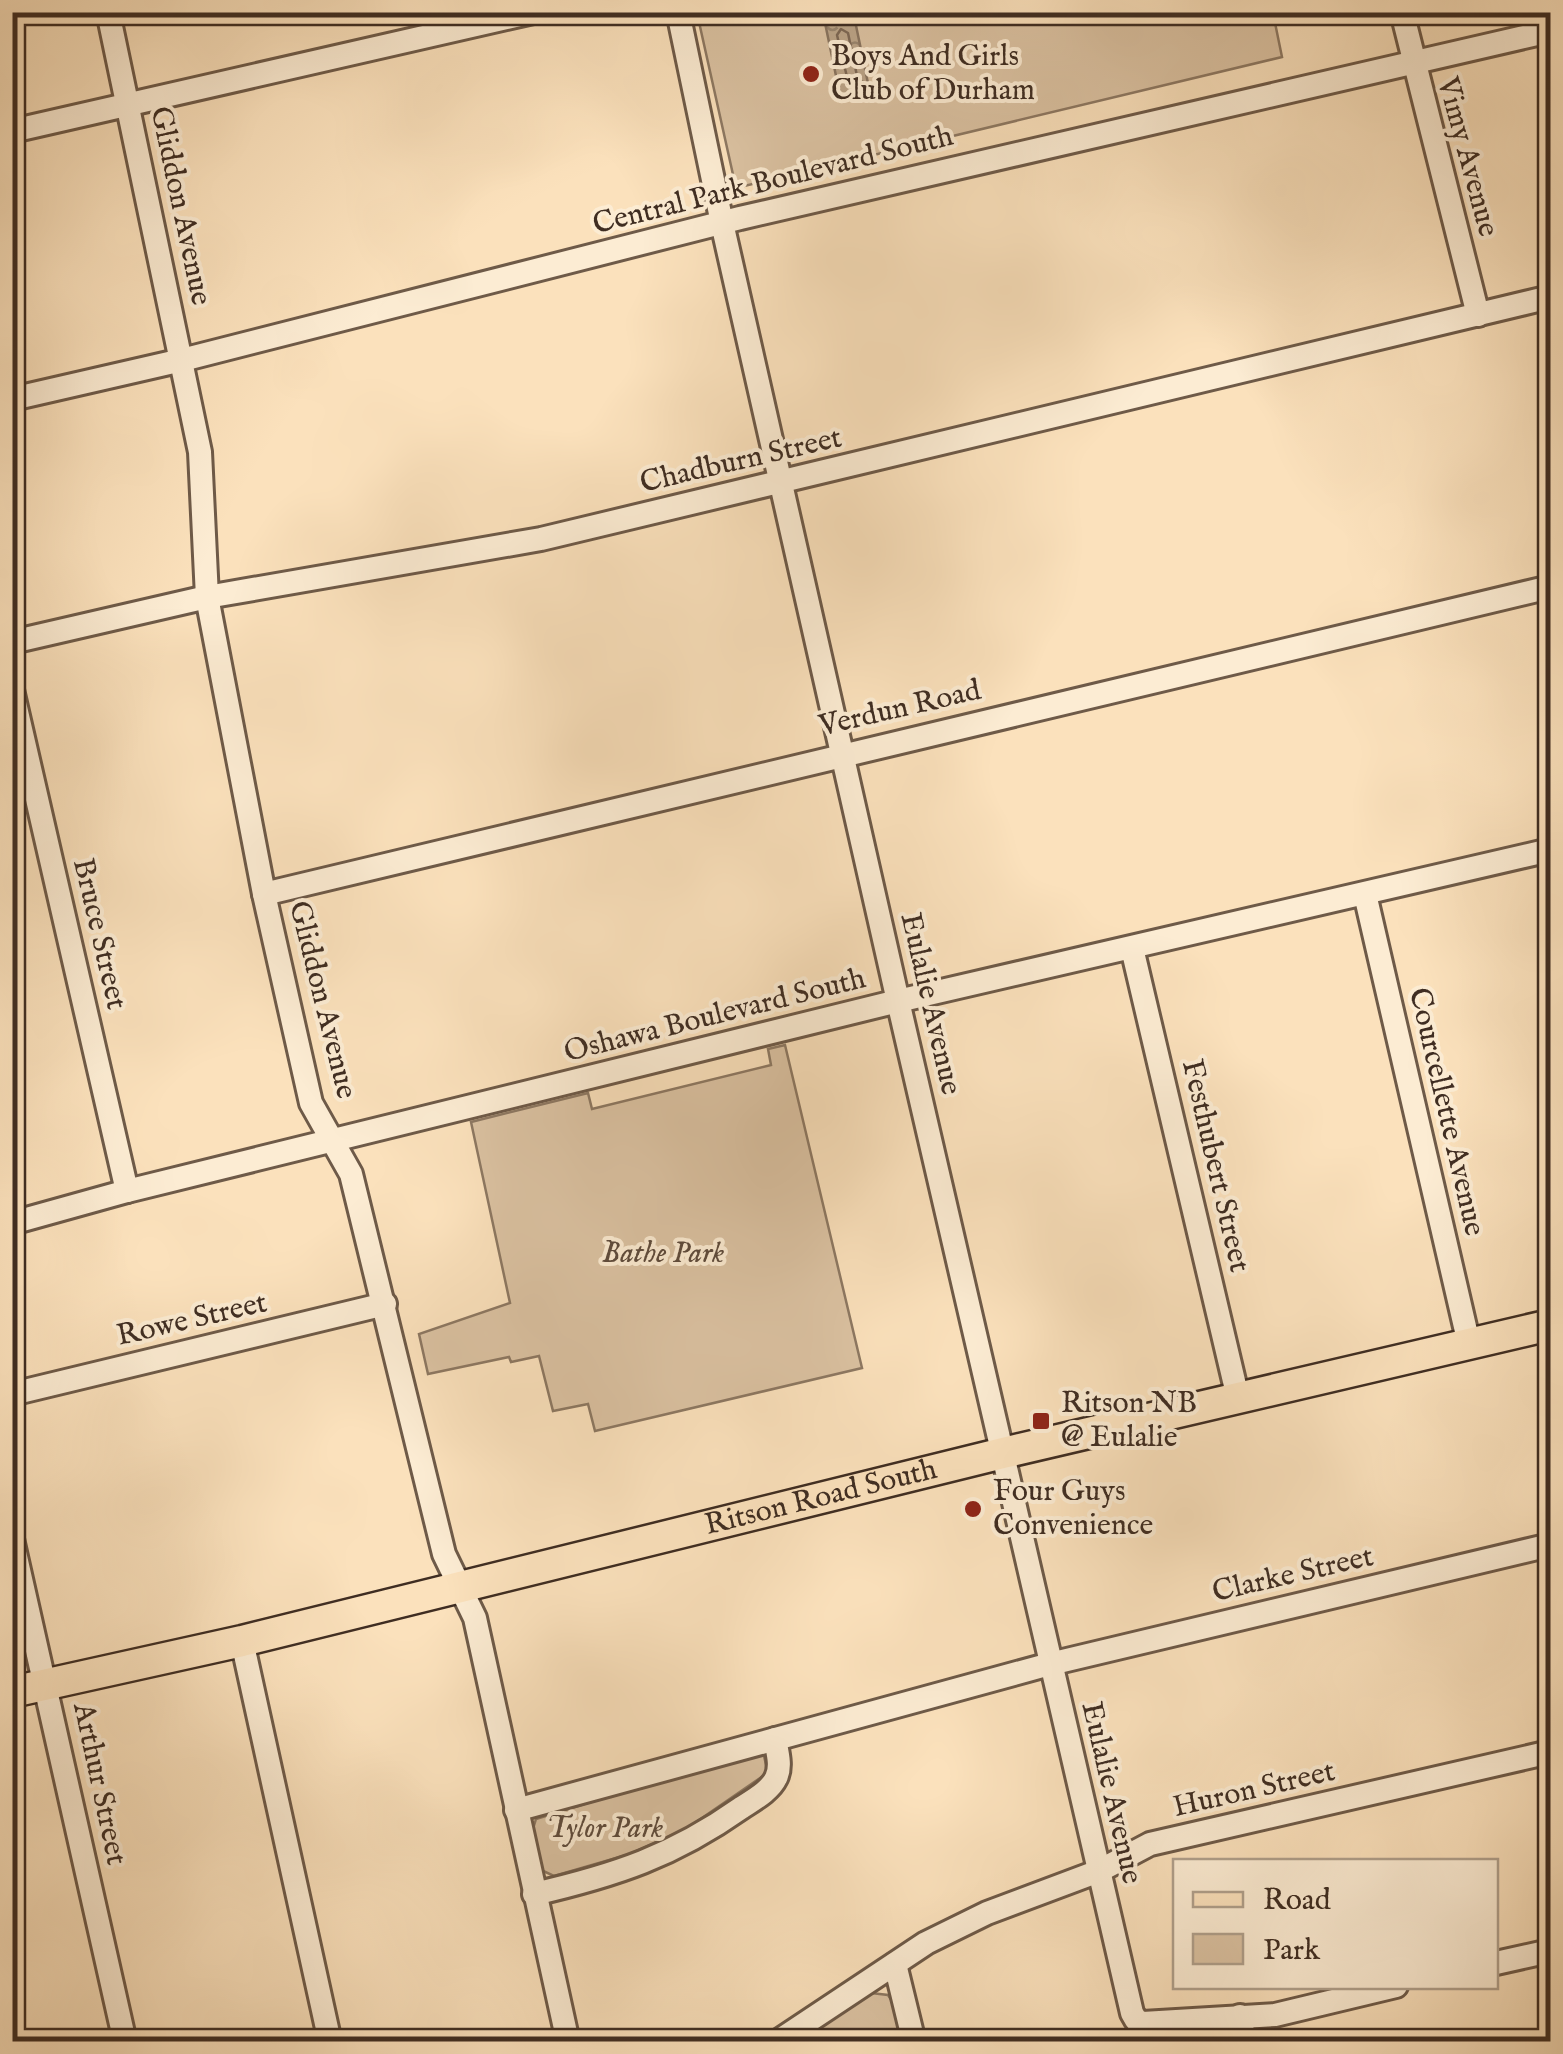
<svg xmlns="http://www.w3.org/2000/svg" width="1563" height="2054" font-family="'IM FELL English',serif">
	<defs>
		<pattern id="water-ripples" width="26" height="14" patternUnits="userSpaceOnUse" patternTransform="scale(2.5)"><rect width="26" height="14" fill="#bba488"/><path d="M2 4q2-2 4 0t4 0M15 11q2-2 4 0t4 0" fill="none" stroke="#99866f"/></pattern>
	</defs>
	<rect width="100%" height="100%" fill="#fbe1bc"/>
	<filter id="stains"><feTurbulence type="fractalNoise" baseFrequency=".002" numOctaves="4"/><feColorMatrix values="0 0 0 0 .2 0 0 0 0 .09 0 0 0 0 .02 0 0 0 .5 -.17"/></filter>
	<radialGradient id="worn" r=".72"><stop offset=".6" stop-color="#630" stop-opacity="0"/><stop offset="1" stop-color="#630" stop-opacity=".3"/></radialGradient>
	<g fill="#dbc2a2" stroke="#8d7862" stroke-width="2.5">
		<polygon points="697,13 1273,13 1282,57 736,188"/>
		<polygon points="785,1045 862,1368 595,1431 588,1404 553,1411 539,1356 511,1362 509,1357 428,1374 419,1334 510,1303 471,1122 588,1093 592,1109 771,1065 768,1049"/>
		<polygon points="753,1752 764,1756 767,1769 763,1776 686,1829 630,1854 554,1876 541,1870 532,1832 536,1819"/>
		<polygon points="871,1993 888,1995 894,2004 902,2042 794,2042"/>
	</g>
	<polygon fill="url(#water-ripples)" stroke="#89745f" stroke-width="2.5" points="854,16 869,88 840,95 825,23"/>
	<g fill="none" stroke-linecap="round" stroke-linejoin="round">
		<polygon stroke="#7d6855" stroke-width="2.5" points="841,29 848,33 857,76 853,81 847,77 837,35"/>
		<defs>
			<g id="minor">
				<polyline points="108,12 200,452 207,597 264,894 311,1103 351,1174 444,1554 475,1618 568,2042"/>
				<polyline points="678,12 722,223 898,1001 1132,2013 1136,2020 1143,2023 1275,2015 1396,1986"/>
				<polyline points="1402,12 1478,315"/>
				<polyline points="12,131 533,12"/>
				<polyline points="12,399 182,360 740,218 1550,31"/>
				<polyline points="12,642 207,597 541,539 1550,297"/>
				<polyline points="12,690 127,1191"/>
				<polyline points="264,894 1550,587"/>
				<polyline points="1365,894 1469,1344"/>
				<polyline points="1132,948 1238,1398"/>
				<polyline points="12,1223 127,1191 898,1001 1550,850"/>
				<polyline points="12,1394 385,1304"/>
				<polyline points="12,1539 125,2042"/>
				<polyline points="242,1641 330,2042"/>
				<polyline points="516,1810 1050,1664 1550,1545"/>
				<path d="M 534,1894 C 616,1875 673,1856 741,1808 C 753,1800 770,1791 776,1778 C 782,1766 777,1751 775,1739"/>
				<polyline points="1496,1963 1550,1951"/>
				<polyline points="895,1964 914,2042"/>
				<polyline points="1240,2016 1245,2042"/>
				<polyline points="777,2042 926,1943 987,1913 1099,1871 1150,1844 1550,1752"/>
			</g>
			<g id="major">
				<path id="s1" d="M 12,1692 L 242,1641 L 1003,1453 L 1550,1325"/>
			</g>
		</defs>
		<use href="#minor" stroke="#6e5a48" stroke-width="28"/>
		<use href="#major" stroke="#3f2d22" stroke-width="35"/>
		<use href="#minor" stroke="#fcecd3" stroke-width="22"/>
		<use href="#major" stroke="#fbe1bc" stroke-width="30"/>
	</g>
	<g fill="#8f2418" stroke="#fcecd3" stroke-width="4">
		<circle cx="811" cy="74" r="10"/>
		<rect x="1031" y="1411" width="20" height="20" rx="5"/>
		<circle cx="973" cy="1509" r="10"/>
	</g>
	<g text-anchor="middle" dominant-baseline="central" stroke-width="8" stroke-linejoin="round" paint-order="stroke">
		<g font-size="30" fill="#3f2d22" stroke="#fcecd3" text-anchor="start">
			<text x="831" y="57">Boys And Girls<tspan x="831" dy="34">Club of Durham</tspan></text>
			<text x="1061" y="1404">Ritson NB<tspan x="1061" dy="34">@ Eulalie</tspan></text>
			<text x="993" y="1492">Four Guys<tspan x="993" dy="34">Convenience</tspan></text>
		</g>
		<g font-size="30" fill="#3f2d22" stroke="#fcecd3">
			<text transform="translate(1467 157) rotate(75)">Vimy Avenue</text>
			<text transform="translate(773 181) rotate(-14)">Central Park Boulevard South</text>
			<text transform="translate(180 206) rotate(78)">Gliddon Avenue</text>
			<text transform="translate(741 461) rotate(-13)">Chadburn Street</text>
			<text transform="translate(900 709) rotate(-13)">Verdun Road</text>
			<text transform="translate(99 934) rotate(77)">Bruce Street</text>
			<text transform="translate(322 1000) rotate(76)">Gliddon Avenue</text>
			<text transform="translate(930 1004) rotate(77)">Eulalie Avenue</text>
			<text transform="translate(715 1016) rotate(-14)">Oshawa Boulevard South</text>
			<text transform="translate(1446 1112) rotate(77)">Courcellette Avenue</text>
			<text transform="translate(1215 1166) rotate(77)">Festhubert Street</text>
			<text transform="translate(192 1320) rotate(-13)">Rowe Street</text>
			<text stroke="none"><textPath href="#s1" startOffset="832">Ritson Road South</textPath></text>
			<text transform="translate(1293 1575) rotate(-13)">Clarke Street</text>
			<text transform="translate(99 1784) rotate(78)">Arthur Street</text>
			<text transform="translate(1254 1790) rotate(-13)">Huron Street</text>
			<text transform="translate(1111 1793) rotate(77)">Eulalie Avenue</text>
		</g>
		<g font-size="30" font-style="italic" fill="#5e4b3c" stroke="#fcecd3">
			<text x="663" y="1254">Bathe Park</text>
			<text x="605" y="1829">Tylor Park</text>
		</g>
	</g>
	<rect width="1563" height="2054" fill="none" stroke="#fbe1bc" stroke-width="50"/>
	<rect x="15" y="15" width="1533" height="2024" fill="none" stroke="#3f2d22" stroke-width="5"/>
	<rect x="25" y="25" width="1513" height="2004" fill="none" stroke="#3f2d22" stroke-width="2.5"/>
	<rect x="1173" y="1859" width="325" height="130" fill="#fcecd3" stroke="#b0a08c" stroke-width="2.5"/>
	<rect x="1193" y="1892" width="50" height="15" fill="#fbe1bc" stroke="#b0a08c" stroke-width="2.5"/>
	<text x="1263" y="1909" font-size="30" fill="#3f2d22">Road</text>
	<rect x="1193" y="1934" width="50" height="30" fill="#dbc2a2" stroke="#b0a08c" stroke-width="2.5"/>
	<text x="1263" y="1959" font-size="30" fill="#3f2d22">Park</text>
	<rect width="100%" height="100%" filter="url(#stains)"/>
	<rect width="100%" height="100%" fill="url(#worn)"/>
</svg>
